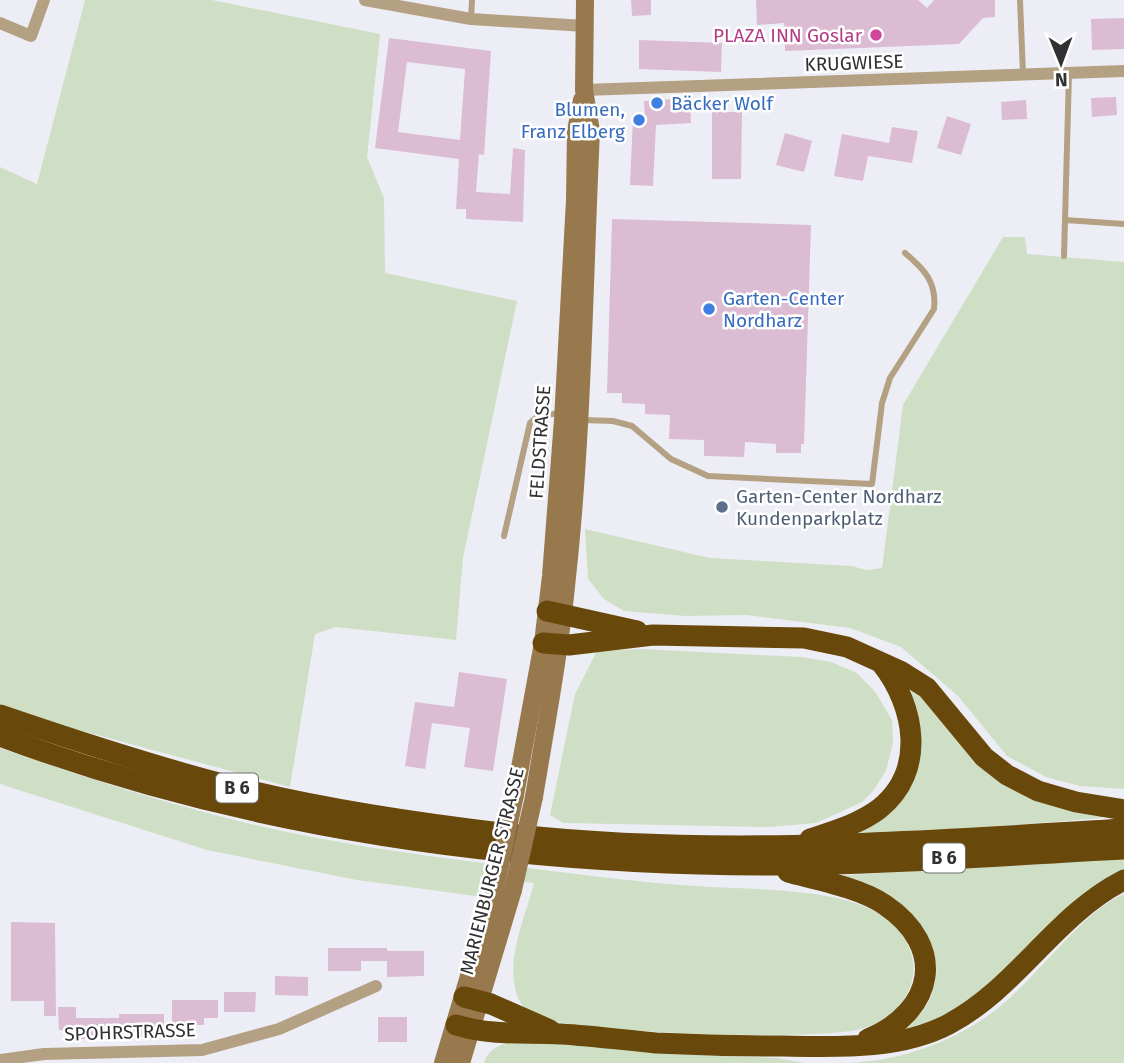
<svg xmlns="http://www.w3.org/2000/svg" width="1124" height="1063" font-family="'Fira Sans',sans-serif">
	<rect width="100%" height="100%" fill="#edeef5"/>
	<g fill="#cfdfc5">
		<polygon points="85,0 212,0 380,34 367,157 384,198 385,273 517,301 463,558 456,640 336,627 315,634 290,787 23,715 0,705 0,167 37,184"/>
		<polygon points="1003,237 1025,237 1027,254 1124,262 1124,789 1080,786 1046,777 1007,756 958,696 901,647 850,628 747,615 686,616 624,611 604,599 588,579 585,529 710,558 852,566 866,570 882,568 903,405"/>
		<polygon points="641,649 801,657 831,662 857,673 876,693 892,720 893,743 886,771 873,791 862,802 816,823 769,827 563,823 550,815 575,694 597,651"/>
		<polygon points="897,678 914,686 972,754 1103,815 1102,818 978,828 851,834 911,778"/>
		<path d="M 0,748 C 72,773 145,797 219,816 C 305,839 395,852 483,863 C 549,870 615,880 681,885 C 734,890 823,886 870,909 C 895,921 917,946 913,975 C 910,1001 888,1020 864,1028 C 827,1042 561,1034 530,1014 C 528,1013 521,1004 520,1002 C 502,965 525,919 534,883 L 480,877 L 483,897 L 357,880 L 207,850 L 0,784 Z"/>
		<path d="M 1124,857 L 1124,872 L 994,986 L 952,1015 L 904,1029 C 911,1021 921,1016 926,1006 C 950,967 929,923 894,899 C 877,888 853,883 834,876 Z"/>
		<path d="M 1124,894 L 1124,1063 L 847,1063 C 901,1061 954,1042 997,1009 C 1015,995 1031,976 1047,960 C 1070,936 1093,908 1124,894 Z"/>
		<path d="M 521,1040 L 678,1054 L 776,1058 L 805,1063 L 484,1063 C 488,1047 506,1042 521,1040 Z"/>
	</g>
	<g fill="#dbbcd2" fill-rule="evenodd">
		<polygon points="631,0 651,0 651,15 632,16"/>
		<polygon points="756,0 918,0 927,8 934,0 995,0 995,17 983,18 959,44 785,51 784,23 757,25"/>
		<polygon points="1124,18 1124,49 1092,50 1091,19"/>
		<path d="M 389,38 L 491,51 L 484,155 L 479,154 L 476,192 L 510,194 L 513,148 L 525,150 L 523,222 L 466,219 L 466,209 L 456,209 L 459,159 L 375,148 ZM 407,62 L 465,69 L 460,140 L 398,132 Z"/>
		<polygon points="639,40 722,43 721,72 639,69"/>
		<polygon points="1116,97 1117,115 1092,117 1091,98"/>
		<polygon points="690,98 691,123 656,125 653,186 630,185 633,118 645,119 644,101"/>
		<polygon points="1026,100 1027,119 1002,120 1001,102"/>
		<polygon points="712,112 742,112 741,179 712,179"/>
		<polygon points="947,116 971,124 961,155 937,148"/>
		<polygon points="892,127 918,131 912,163 868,156 863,181 834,176 842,134 889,143"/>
		<polygon points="785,133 812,141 804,172 776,165"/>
		<polygon points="612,219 811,225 804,444 801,444 801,453 776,453 776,444 745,442 744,457 704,456 704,440 669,439 670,415 645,414 645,404 622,403 622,393 607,393"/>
		<polygon points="459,672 507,679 493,771 464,767 470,728 432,723 425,769 405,766 415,702 454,707"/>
		<polygon points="11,922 55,923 56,1016 44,1016 44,1001 11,1001"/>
		<polygon points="328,948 387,948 387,961 361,961 361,971 328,971"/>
		<polygon points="387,951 424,951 424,976 387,977"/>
		<polygon points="275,976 308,977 308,996 275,995"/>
		<polygon points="224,992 256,992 255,1012 224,1012"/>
		<polygon points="172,1000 218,1000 218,1018 204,1018 204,1025 172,1025"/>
		<polygon points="58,1007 76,1007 76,1018 119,1018 119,1014 164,1014 164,1027 150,1027 150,1037 100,1037 100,1039 76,1039 76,1030 59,1030"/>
		<rect x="378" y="1017" width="29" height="25"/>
	</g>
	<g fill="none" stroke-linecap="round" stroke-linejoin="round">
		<g stroke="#b4a082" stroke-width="6">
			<polyline points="1020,0 1023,74"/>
			<polyline points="471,19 472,0"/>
			<polyline points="1065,220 1124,224"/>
			<polyline points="1064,256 1069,74"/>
			<path d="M 583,420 L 613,421 L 632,426 L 671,459 L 708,476 L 872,484 L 882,403 L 890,378 L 934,309 C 937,282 924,269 905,253"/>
			<polyline points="504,536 530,423 538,416 560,413"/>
		</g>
		<g stroke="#b4a082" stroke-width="12">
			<polyline points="365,0 471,19 585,26"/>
			<polyline points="0,23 31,36 44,0"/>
			<polyline points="584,90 1124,71"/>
			<polyline points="0,1060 44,1054 202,1050 279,1029 376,986"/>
		</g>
		<g stroke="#97794d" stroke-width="18">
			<polyline points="515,795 543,643 551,576 563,420 575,200 576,131 582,100"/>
			<path d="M 534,797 C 546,724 560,651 567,577 C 583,429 584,279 591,131 L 584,90 L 585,0"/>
			<polyline points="443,1063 495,889"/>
			<polyline points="461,1063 513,890"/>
		</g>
		<g stroke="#69480b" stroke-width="21">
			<polyline points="547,611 637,631"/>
			<polyline points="543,643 569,645 653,635 804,638 847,647 900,671 927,688 984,757 1007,775 1038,791 1076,802 1124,810"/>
			<path d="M 0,715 C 76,741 152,766 230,786 C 324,810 421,824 518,835 C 718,857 923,841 1124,829"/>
			<path d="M 0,736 C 244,827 505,864 764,865 C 884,865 1004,855 1124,849"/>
			<path d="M 810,839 C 834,831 859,824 879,809 C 927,771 915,706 882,664"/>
			<path d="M 788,872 C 818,880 860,888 885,905 C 947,947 935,1011 868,1039"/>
			<polyline points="464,997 491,1004 550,1030"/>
			<path d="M 456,1025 C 492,1036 524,1032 561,1034 C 593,1036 624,1040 656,1043 C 698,1045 741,1046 783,1046 C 837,1047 900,1050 949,1024 C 1017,988 1055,915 1124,880"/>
		</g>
		<g stroke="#97794d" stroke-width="18">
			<polyline points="495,889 515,795"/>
			<polyline points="513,890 534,797"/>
		</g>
	</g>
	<circle fill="#d1479c" stroke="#fff" stroke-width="2.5" cx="876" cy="35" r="7"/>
	<g fill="#3f7fe0" stroke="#fff" stroke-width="2.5">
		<circle cx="657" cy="103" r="7"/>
		<circle cx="639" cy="120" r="7"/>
		<circle cx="709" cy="309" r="7"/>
	</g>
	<circle fill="#5c6f8a" stroke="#fff" stroke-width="2.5" cx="722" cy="507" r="7"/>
	<g text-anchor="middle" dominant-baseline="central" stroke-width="5" stroke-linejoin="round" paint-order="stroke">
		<g fill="#fff" stroke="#6f6f70" stroke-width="2">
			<rect x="216" y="773.5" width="42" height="29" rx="5"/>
			<rect x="923" y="843.5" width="42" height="29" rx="5"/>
		</g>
		<g font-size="18" font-weight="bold" fill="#313133">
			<text x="237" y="788">B 6</text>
			<text x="944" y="858">B 6</text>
		</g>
		<g font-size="19" fill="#b23c85" stroke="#fff" text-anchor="end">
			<text x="862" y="35">PLAZA INN Goslar</text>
		</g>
		<g font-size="19" fill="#313133" stroke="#fff">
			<text transform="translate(854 63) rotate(-2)">KRUGWIESE</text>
			<text transform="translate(540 442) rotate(-86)">FELDSTRASSE</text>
			<text transform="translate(492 871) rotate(-76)">MARIENBURGER STRASSE</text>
			<text transform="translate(130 1032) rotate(-2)">SPOHRSTRASSE</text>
		</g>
		<g font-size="19" fill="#366cbe" stroke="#fff" text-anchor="start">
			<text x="671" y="103">Bäcker Wolf</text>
			<text x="625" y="109" text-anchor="end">Blumen,<tspan x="625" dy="22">Franz Elberg</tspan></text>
			<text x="723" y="298">Garten-Center<tspan x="723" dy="22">Nordharz</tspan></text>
		</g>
		<g font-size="19" fill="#4e5e75" stroke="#fff" text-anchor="start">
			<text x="736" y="496">Garten-Center Nordharz<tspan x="736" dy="22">Kundenparkplatz</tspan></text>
		</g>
	</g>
	<g transform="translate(1061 63) rotate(179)" stroke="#ffffff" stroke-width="5" paint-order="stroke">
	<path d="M0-5L12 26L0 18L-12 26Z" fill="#313133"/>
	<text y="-10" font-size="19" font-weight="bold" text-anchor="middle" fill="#313133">N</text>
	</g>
</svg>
